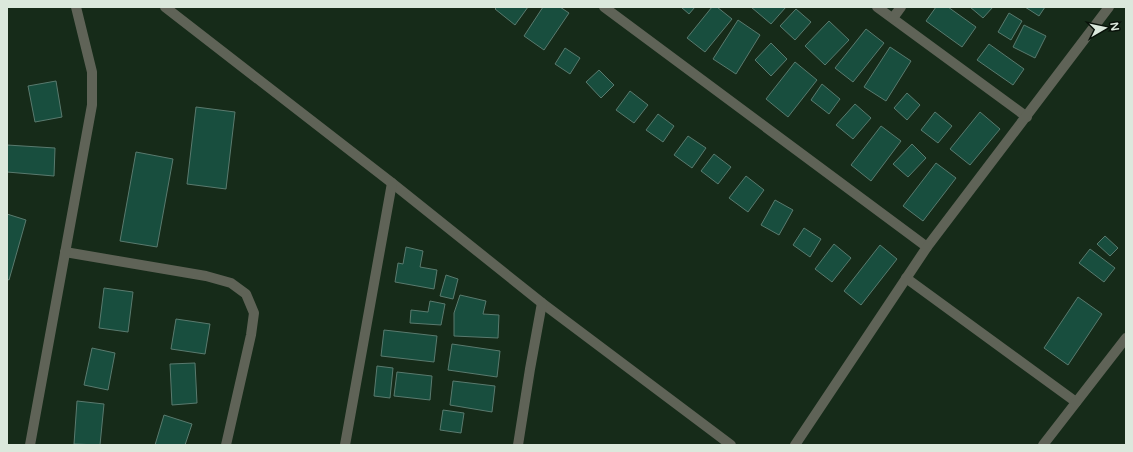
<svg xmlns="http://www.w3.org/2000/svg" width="1133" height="452" font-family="'Varela Round',sans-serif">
	<rect width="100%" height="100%" fill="#162b19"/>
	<g fill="#184e3e" stroke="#597a6e">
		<polygon points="497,7 528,7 515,25 495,9"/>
		<polygon points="543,7 560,7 569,13 544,50 524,36"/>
		<polygon points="681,7 695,7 689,14"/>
		<polygon points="712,7 717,7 732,19 705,52 687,38"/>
		<polygon points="751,7 786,7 771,24"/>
		<polygon points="936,7 948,7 976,27 962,47 926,21"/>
		<polygon points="970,7 993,7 983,18"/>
		<polygon points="1025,7 1045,7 1039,16"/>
		<polygon points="796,9 811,22 795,40 780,26"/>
		<polygon points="1009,13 1022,21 1011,40 998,32"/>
		<polygon points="738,20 760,35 736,74 713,59"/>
		<polygon points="829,21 849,40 825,65 805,46"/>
		<polygon points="1024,25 1046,36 1035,58 1013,47"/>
		<polygon points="866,29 884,43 853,82 835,68"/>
		<polygon points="771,43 787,59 771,76 755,60"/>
		<polygon points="989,44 1024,69 1013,85 977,60"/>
		<polygon points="890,47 911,61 886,101 864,87"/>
		<polygon points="565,48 580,58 570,74 555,64"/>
		<polygon points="795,62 817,80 788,117 766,99"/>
		<polygon points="599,70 614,85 601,98 586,82"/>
		<polygon points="56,81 62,117 35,122 28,86"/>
		<polygon points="822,84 840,99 829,114 811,100"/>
		<polygon points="630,91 648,105 634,123 616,110"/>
		<polygon points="907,93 920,105 907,120 894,108"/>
		<polygon points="855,104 871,118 853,139 836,125"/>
		<polygon points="196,107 235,112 226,189 187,184"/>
		<polygon points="935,112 952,126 938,143 921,130"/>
		<polygon points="980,112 1000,129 970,165 950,149"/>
		<polygon points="658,114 674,126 663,142 646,130"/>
		<polygon points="881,126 901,141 871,181 851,165"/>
		<polygon points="688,136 706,148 692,168 674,155"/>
		<polygon points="912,144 926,158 908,177 893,164"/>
		<polygon points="7,145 55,148 54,176 7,172"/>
		<polygon points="136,152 173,159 157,247 120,241"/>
		<polygon points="714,154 731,167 718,184 701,171"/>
		<polygon points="936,163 956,178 923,221 903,206"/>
		<polygon points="746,176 764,190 748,212 729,198"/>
		<polygon points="775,200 793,210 779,235 761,225"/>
		<polygon points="7,214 26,220 9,280 7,279"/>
		<polygon points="804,228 821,239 810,257 793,245"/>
		<polygon points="1105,236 1118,248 1110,256 1097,244"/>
		<polygon points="834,244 851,258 832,282 815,269"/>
		<polygon points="880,245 897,259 861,305 844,291"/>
		<polygon points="406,247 423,251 420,267 437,270 434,289 395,282 398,263 403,264"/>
		<polygon points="1090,249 1115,268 1104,282 1079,263"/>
		<polygon points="446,275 458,279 453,299 440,296"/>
		<polygon points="104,288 133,292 128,332 99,328"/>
		<polygon points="460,295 486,301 483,314 499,315 498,338 454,336 454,313"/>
		<polygon points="1078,297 1102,314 1068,365 1044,348"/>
		<polygon points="430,301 445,304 441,325 410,323 411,310 428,312"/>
		<polygon points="176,319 210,324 205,354 171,349"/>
		<polygon points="384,330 437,336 434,362 381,356"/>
		<polygon points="452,344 500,351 497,377 448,370"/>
		<polygon points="92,348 115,353 108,390 84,385"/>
		<polygon points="195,363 197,403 172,405 170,364"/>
		<polygon points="377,366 393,368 390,398 374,396"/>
		<polygon points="397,372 432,376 430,400 394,396"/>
		<polygon points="453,381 495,386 492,412 450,405"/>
		<polygon points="77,401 104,404 100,445 74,444"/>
		<polygon points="443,410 464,413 461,433 440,430"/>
		<polygon points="164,415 192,424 185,445 155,445"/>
	</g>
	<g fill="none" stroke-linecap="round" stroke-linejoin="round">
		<g stroke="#5f6357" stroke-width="10">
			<polyline points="165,7 392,183 542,303 731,445"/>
			<polyline points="604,7 927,247"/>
			<polyline points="877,7 1027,117"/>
			<polyline points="893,18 901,7"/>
			<polyline points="65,252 206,276 231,283 246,294 254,313 251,335 226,445"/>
			<polyline points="906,278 1076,402"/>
			<polyline points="30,445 92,105 92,72 76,7"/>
			<polyline points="345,445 392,183"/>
			<polyline points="518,445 530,369 542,303"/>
			<polyline points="795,445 927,247 1109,7"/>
			<polyline points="1043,445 1126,338"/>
		</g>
	</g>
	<rect width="1133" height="452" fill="none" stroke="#dbe8dc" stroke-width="16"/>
	<g transform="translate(1105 28) rotate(81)" stroke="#081109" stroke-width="3" paint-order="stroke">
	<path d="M0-3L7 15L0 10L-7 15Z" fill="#dbe8dc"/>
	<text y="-6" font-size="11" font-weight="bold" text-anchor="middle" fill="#dbe8dc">N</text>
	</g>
</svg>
